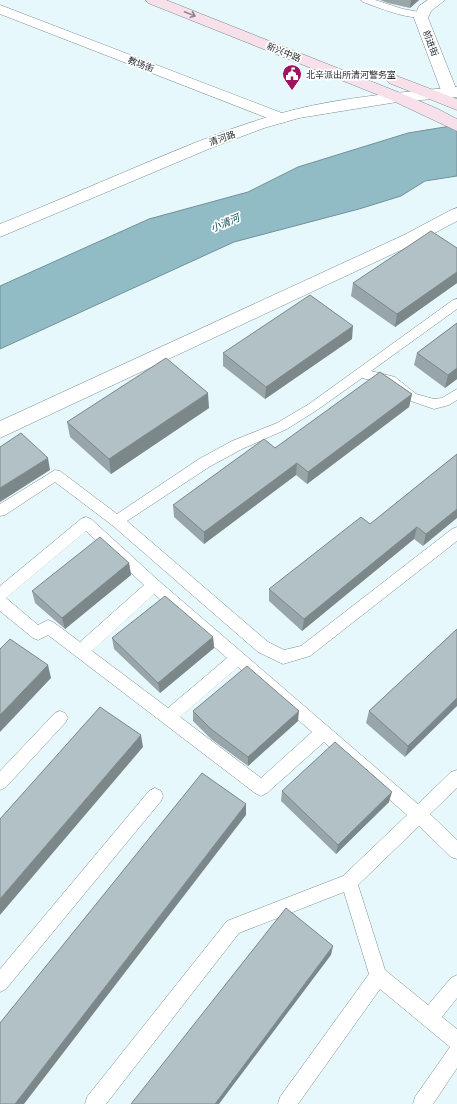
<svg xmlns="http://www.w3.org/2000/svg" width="457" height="1104" font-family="'PT Sans Narrow','Noto Sans SC',sans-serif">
	<rect width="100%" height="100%" fill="#e7f8fc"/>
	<polygon fill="#91bcc6" stroke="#719198" points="457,125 457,176 425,181 401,196 359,209 234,242 0,349 0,286 149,219 248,192 298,167 408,133"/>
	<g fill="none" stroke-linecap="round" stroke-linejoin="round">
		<defs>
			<g id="service">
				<path d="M 361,0 L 375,0 L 403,9 L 425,13 L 427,15 C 418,24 374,6 363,2 Z"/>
				<polygon points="457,299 457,309 371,371 395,377 416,394 434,399 442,398 457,389 457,400 449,405 434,409 408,400 387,384 362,378 317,410 287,429 242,449 209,467 127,521 268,642 284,650 301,646 452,529 457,527 457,541 310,656 283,664 258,652 112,525 55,482 5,515 0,516 0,504 55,470 60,471 117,514 199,459 232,441 277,423 309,404 453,300"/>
				<path d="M 86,517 L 91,519 L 159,581 L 418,804 L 451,772 L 457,770 L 457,788 L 430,814 L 457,840 L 457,859 L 451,857 L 419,826 L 358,885 L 385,970 L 428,1005 L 451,978 L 457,975 L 457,998 L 442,1017 L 457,1029 L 457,1068 L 433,1104 L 413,1104 L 415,1097 L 450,1047 L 380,989 L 298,1104 L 278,1104 L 280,1097 L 369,974 L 344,892 L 239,933 L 106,1104 L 85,1104 L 87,1097 L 227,921 L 343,876 L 407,815 L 324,742 L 267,793 L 261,796 L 255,793 L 48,635 L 38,640 L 33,638 L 0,611 L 0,586 L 81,519 ZM 86,531 L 144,585 L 80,642 L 53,622 L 48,620 L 38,625 L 6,598 ZM 154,594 L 227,658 L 168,708 L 92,651 ZM 238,667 L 312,732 L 261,778 L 180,717 Z"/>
				<polygon points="60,711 65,713 68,718 65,723 6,787 0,790 0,771 55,713"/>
				<polygon points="155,788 161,791 163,796 161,801 6,989 0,992 0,969 149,791"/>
			</g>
			<g id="minor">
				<polygon points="428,0 445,0 431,11 428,18 457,91 456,96 450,98 444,96 442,93 414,18 419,6"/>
				<polygon points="0,5 287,115 289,118 287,121 281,123 275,121 0,14"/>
				<polygon points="457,208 457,221 416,243 0,438 0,421 404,235 451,210"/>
			</g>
			<path id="tertiary" d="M 457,87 L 457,97 L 397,102 L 299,118 L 264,128 L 211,148 L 0,237 L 0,224 C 45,206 89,187 134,168 C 186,146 238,124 293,110 C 344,97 404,92 457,87 Z"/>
			<g id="secondary">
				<polygon points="146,0 166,0 403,94 438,109 457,119 457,131 391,100 148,3"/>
				<polygon points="394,75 457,99 457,110 389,83 386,80 389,77"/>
			</g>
		</defs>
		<use href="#service" stroke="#7d8d90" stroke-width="1"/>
		<use href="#minor" stroke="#7d8d90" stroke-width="1"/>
		<use href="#tertiary" stroke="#7d8d90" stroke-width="1"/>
		<use href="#secondary" stroke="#7d8d90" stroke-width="1"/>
		<use href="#service" fill="#fff" fill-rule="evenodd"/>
		<use href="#minor" fill="#fff" fill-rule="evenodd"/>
		<use href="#tertiary" fill="#fff" fill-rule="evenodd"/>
		<use href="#secondary" fill="#f8e0ea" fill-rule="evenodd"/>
	</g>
	<g fill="#98a6a9">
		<polygon points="380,0 419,0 410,8 388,3"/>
		<polygon points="457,248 457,283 395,327 351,296 353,283"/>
		<polygon points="457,323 457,379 445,388 414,365 417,353"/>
		<polygon points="352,339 265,399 223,366 223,353"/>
		<polygon points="412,394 409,407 307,484 296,475 204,544 174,517 173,505 275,448"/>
		<polygon points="209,408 111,474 70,437 67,422"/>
		<polygon points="457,454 423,546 414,539 302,631 269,601 269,589 370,524"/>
		<polygon points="129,563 131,575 65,629 35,603 32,591"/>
		<polygon points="457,629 405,757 366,723 369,711"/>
		<polygon points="213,637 214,648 160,693 114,649 112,638"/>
		<polygon points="193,711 298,721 248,766 211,739 193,721"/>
		<polygon points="282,791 389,802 336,854 281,801"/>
	</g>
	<g fill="#7c878a">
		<polygon points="411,0 419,0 410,8"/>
		<polygon points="457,272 457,283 395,327 397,314"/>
		<polygon points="353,326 352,339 265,399 266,387"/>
		<polygon points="457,368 457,379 445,388 448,375"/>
		<polygon points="208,393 209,408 111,474 109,459"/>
		<polygon points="412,394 409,407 307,484 308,472"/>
		<polygon points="48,458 50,470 0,502 0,488"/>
		<polygon points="297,463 296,475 204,544 204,532"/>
		<polygon points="457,509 457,518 423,546 426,534"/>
		<polygon points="417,527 414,539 302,631 304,619"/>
		<polygon points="129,563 131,575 65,629 62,618"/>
		<polygon points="213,637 214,648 160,693 158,683"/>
		<polygon points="48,665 51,678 0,732 0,715"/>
		<polygon points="457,698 457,706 405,757 408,746"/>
		<polygon points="299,711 298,721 248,766 248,757"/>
		<polygon points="141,735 143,747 0,915 0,899"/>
		<polygon points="392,792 389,802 336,854 338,845"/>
		<polygon points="246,804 246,815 24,1104 15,1104"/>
		<polygon points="333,946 331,955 219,1104 215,1104"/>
	</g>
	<g fill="#b1c1c5" stroke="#7c878a">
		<polygon points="431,231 457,248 457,272 397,314 353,283"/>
		<polygon points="310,295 353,326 266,387 223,353"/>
		<polygon points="457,323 457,368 448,375 417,353"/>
		<polygon points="166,358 208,393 109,459 67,422"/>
		<polygon points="380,372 412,394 308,472 297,463 204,532 173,505 264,439 275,448"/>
		<polygon points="21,433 48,458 0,488 0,447"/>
		<polygon points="457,454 457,509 426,534 417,527 304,619 269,589 361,517 370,524"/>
		<polygon points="100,537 129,563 62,618 32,591"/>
		<polygon points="165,596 213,637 158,683 112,638"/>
		<polygon points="457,629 457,698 408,746 369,711"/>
		<polygon points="10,639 48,665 0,715 0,649"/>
		<polygon points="247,666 299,711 248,757 211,729 193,711"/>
		<polygon points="100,707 141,735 0,899 0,819"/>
		<polygon points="335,742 392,792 338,845 282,791"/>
		<polygon points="202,773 246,804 15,1104 0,1104 0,1023"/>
		<polygon points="286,908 333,946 215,1104 131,1104"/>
	</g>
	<defs><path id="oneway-shaft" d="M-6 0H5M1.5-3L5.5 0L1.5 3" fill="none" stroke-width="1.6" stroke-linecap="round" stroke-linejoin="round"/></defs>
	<use stroke="#8f868c" href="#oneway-shaft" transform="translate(190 14) rotate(22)"/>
	<defs>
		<symbol id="civic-pin" viewBox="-11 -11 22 30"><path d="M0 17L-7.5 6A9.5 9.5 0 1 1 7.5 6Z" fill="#9e1461" stroke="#fff"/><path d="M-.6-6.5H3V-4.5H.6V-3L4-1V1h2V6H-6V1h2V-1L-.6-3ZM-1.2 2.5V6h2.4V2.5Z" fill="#fff"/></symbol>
	</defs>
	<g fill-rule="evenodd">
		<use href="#civic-pin" x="281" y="63" width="22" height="30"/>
	</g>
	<g text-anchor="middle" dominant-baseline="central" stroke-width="3.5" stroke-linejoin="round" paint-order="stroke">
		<g font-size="9" fill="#262c2e" stroke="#fff">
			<text transform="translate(431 43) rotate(69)">前进街</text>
			<text transform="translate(284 52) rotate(22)">新兴中路</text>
			<text transform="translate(141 64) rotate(21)">教场街</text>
			<text transform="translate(222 138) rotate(-19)">清河路</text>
		</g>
		<g font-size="9" fill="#262c2e" stroke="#fff" text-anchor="start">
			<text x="306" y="74">北辛派出所清河警务室</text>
		</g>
		<g font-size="10" font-style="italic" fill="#044853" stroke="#fff">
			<text transform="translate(225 223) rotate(-23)">小清河</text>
		</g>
	</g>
</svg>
